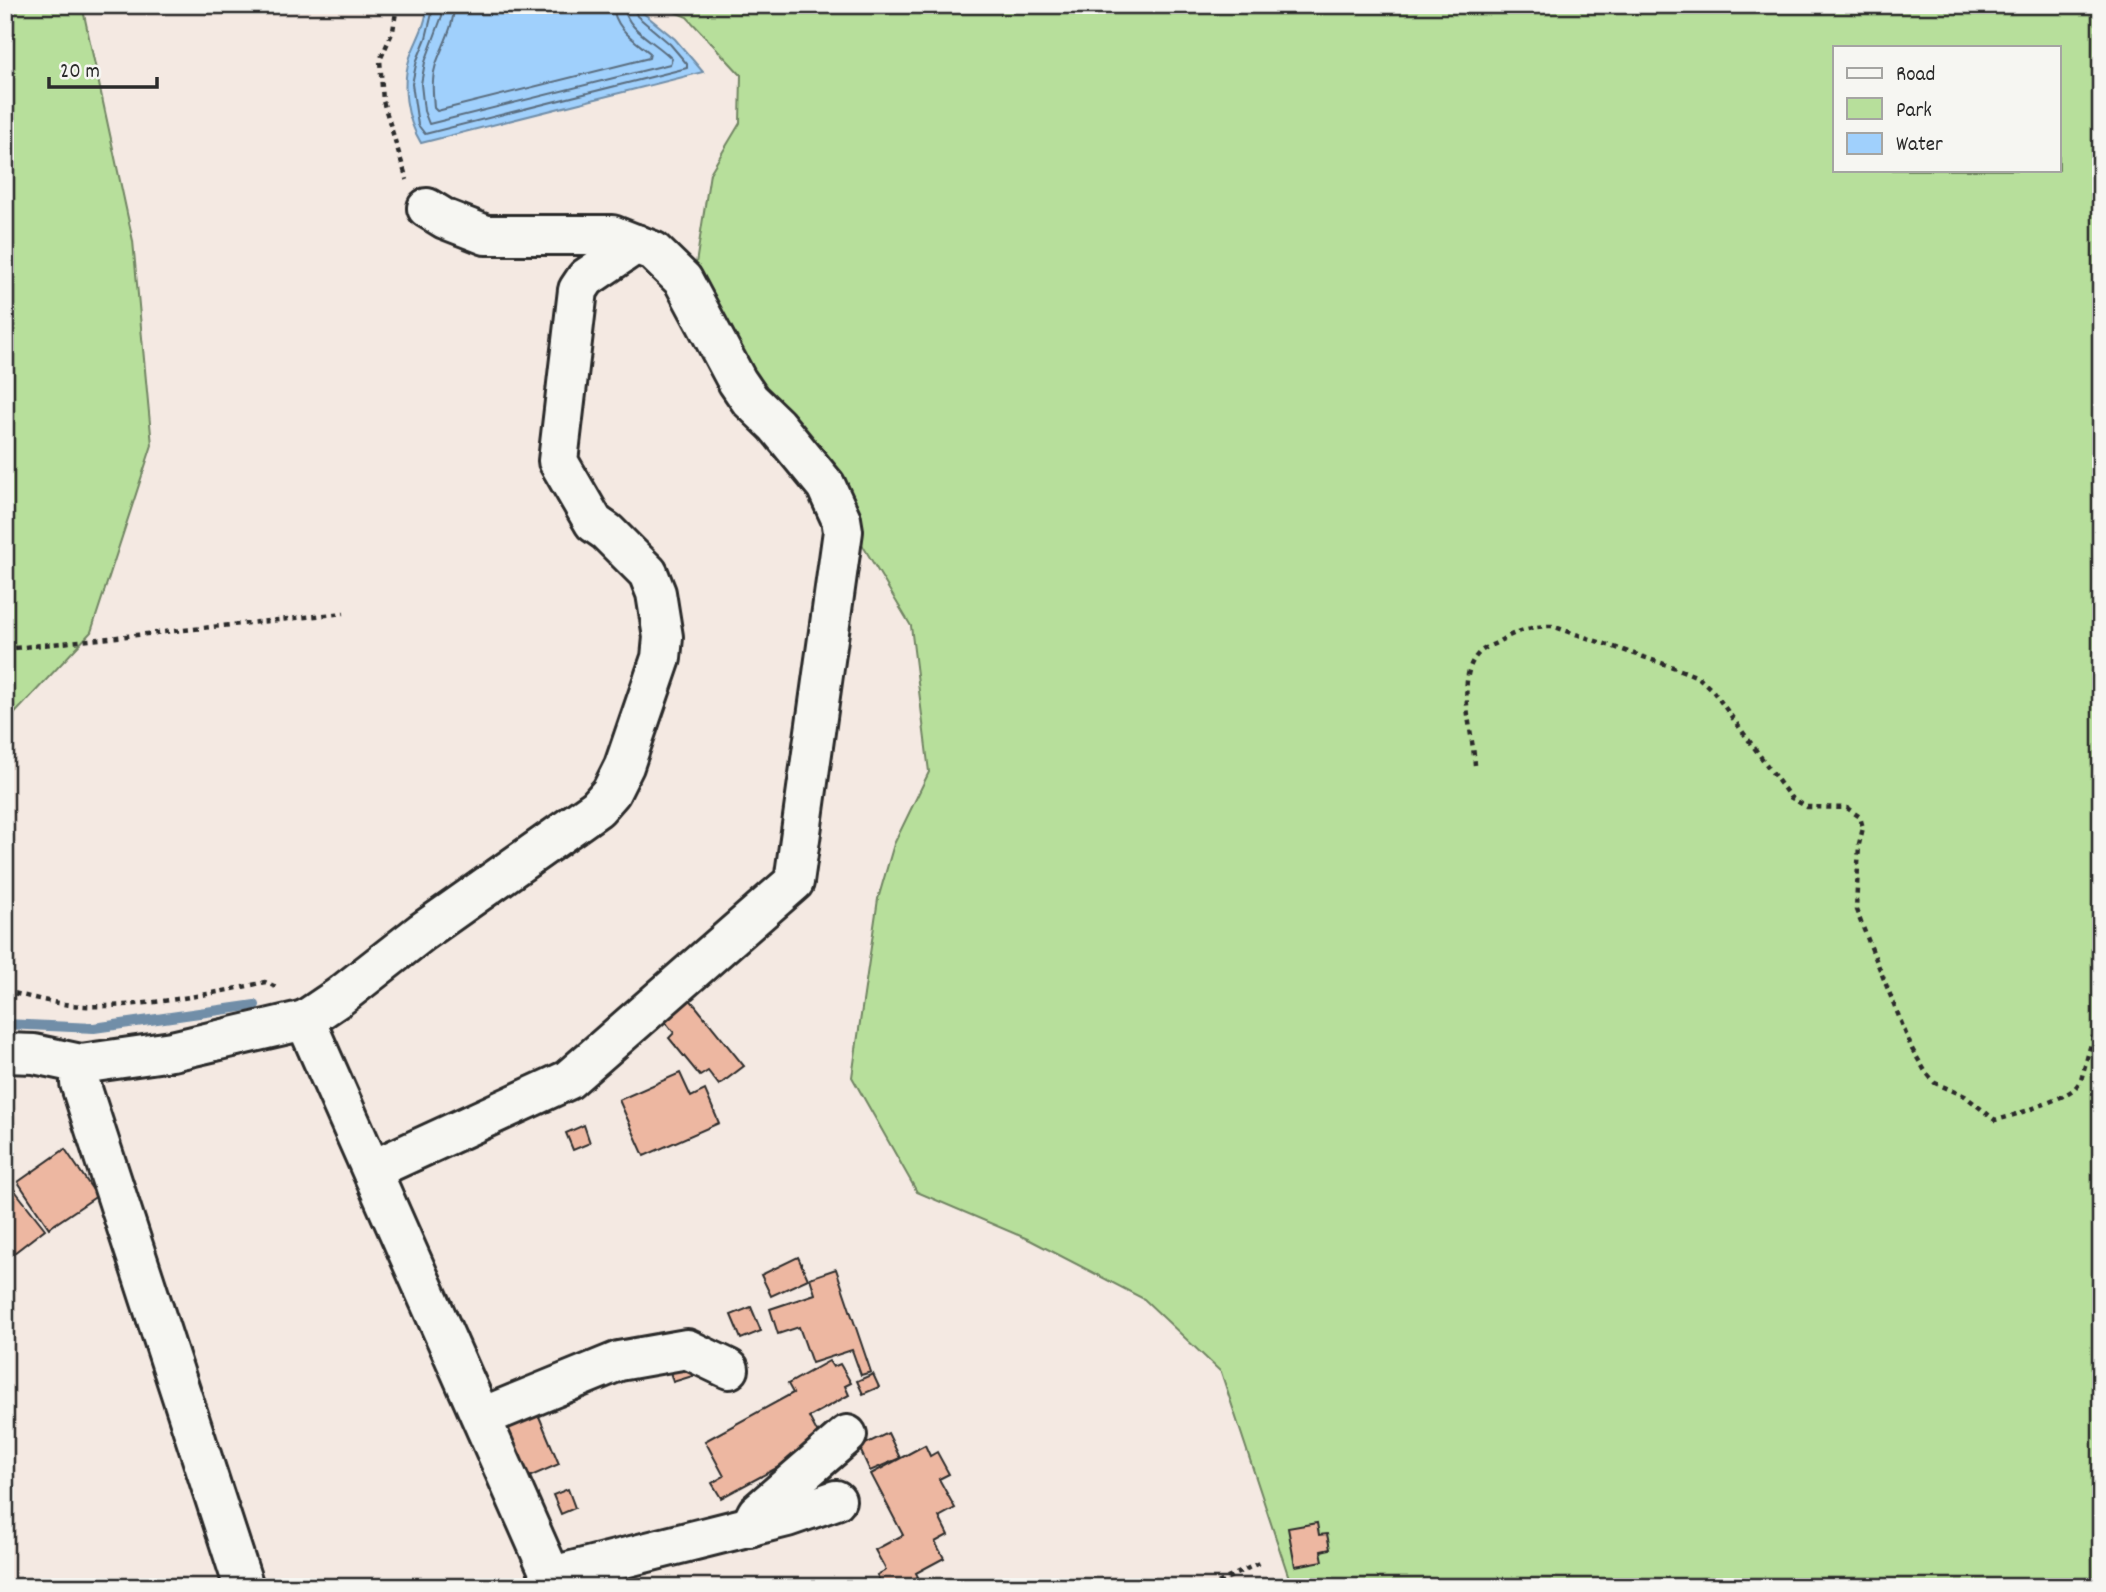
<svg xmlns="http://www.w3.org/2000/svg" width="2106" height="1592" font-family="Dekko,sans-serif">
	<rect width="100%" height="100%" fill="#f4e9e2"/>
	<filter id="ink" filterUnits="userSpaceOnUse"><feTurbulence type="fractalNoise" baseFrequency=".0143" numOctaves="2"/><feDisplacementMap in="SourceGraphic" scale="14" xChannelSelector="R" yChannelSelector="G"/><feConvolveMatrix kernelMatrix="1 2 1 2 8 2 1 2 1" color-interpolation-filters="sRGB"/></filter>
	<g filter="url(#ink)">
		<g fill="#b7df9b" stroke="#718563" stroke-width="2" fill-rule="evenodd">
			<polygon points="5,5 82,5 133,241 152,445 91,632 5,724"/>
			<path d="M 658,5 L 2101,5 L 2101,1587 L 1292,1587 L 1221,1372 L 1144,1299 L 1030,1240 L 917,1192 L 852,1077 L 878,899 L 894,844 L 929,772 L 911,626 L 836,501 L 691,296 L 710,173 L 740,123 L 741,75 L 687,17 ZM 1835,47 L 2059,47 L 2059,170 L 1835,170 Z"/>
		</g>
		<path fill="#a0d0fc" stroke="#718ea8" stroke-width="2" d="M 427,5 L 638,5 L 642,12 L 675,39 L 703,72 L 421,143 C 406,118 401,85 410,57 C 416,40 427,24 427,5 Z"/>
		<g fill="none" stroke-linecap="round" stroke-linejoin="round">
			<g stroke="#5a6d7f" stroke-width="2">
				<polyline points="434,5 426,38 417,60 412,84 418,125 425,134 687,68 687,64 670,44 637,16 633,5"/>
				<path d="M 443,5 L 442,16 L 425,62 L 421,84 L 424,111 L 429,124 L 670,64 L 672,59 C 657,42 625,30 624,5"/>
				<path d="M 454,5 C 454,27 443,44 436,64 C 431,79 433,93 434,108 L 437,111 L 649,58 L 650,53 C 634,40 614,28 613,5"/>
			</g>
			<polyline stroke="#718ea8" stroke-width="10" points="5,1024 94,1028 255,1005"/>
		</g>
		<g fill="#edb7a1" stroke="#2b2b2b" stroke-width="2">
			<polygon points="689,998 744,1066 719,1085 708,1071 700,1076 669,1038 674,1033 663,1019"/>
			<polygon points="680,1073 691,1097 705,1090 719,1123 644,1156 619,1100"/>
			<polygon points="584,1125 590,1143 573,1150 566,1133"/>
			<polygon points="65,1149 97,1196 49,1228 18,1182"/>
			<polygon points="9,1183 45,1229 5,1260 5,1185"/>
			<polygon points="798,1257 808,1279 771,1296 761,1275"/>
			<polygon points="836,1269 871,1372 861,1375 852,1350 812,1363 799,1327 778,1334 770,1309 815,1294 810,1278"/>
			<polygon points="751,1307 761,1331 741,1339 731,1315"/>
			<polygon points="666,1358 699,1374 673,1382"/>
			<polygon points="829,1361 833,1367 840,1364 851,1383 845,1386 849,1395 809,1417 823,1443 721,1498 712,1483 724,1476 705,1441 793,1393 788,1384"/>
			<polygon points="873,1374 879,1387 863,1394 857,1381"/>
			<polygon points="538,1414 559,1464 529,1477 507,1427"/>
			<polygon points="888,1433 900,1458 870,1471 859,1447"/>
			<polygon points="925,1445 930,1456 937,1452 949,1474 939,1479 955,1508 939,1517 948,1535 935,1542 944,1558 916,1573 918,1577 900,1587 883,1587 877,1575 886,1570 875,1550 903,1535 871,1474"/>
			<polygon points="568,1489 575,1508 561,1514 553,1495"/>
			<polygon points="1317,1523 1319,1535 1327,1534 1330,1549 1321,1551 1323,1561 1295,1566 1288,1528"/>
		</g>
		<g fill="none" stroke-linecap="round" stroke-linejoin="round">
			<defs>
				<g id="minor">
					<polyline points="305,1020 339,997 422,932 597,808 611,792 624,766 661,658 663,637 656,593 648,573 607,532 594,523 558,461 578,290 586,278 636,244"/>
					<polyline points="5,1053 34,1054 81,1064 172,1051 305,1020 556,1587"/>
					<polyline points="81,1064 80,1083 244,1587"/>
					<polyline points="372,1170 568,1080 794,882 843,531 841,519 826,486 776,425 750,400 737,381 683,280 653,251 612,235 486,235 445,219 427,208"/>
					<polyline points="482,1417 619,1361 687,1349 729,1369"/>
					<polyline points="750,1527 757,1513 847,1435"/>
					<polyline points="552,1576 787,1517 836,1500"/>
				</g>
			</defs>
			<use href="#minor" stroke="#2b2b2b" stroke-width="44"/>
			<g stroke="#2b2b2b" stroke-width="4.5" stroke-dasharray="5 5" stroke-linecap="butt">
				<polyline points="397,5 393,31 380,60 383,101 407,180"/>
				<polyline points="5,649 344,613"/>
				<path d="M 1475,765 C 1473,734 1455,678 1478,654 C 1482,649 1490,646 1496,643 C 1514,632 1531,626 1552,626 L 1673,667 L 1698,677 L 1713,691 L 1790,797 L 1807,807 L 1847,808 L 1860,817 L 1863,828 L 1859,844 L 1856,910 L 1912,1049 L 1925,1071 L 1935,1083 L 1965,1096 L 1995,1120 C 2011,1117 2063,1099 2074,1089 C 2077,1086 2079,1083 2081,1080 L 2101,1008"/>
				<path d="M 5,991 C 31,997 58,1005 84,1006 C 137,1008 214,994 265,982 L 276,987"/>
				<polyline points="1209,1587 1261,1562"/>
			</g>
			<use href="#minor" stroke="#f6f6f2" stroke-width="38"/>
		</g>
	</g>
	<rect width="2106" height="1592" fill="none" stroke="#f6f6f2" stroke-width="28"/>
	<rect x="14" y="14" width="2078" height="1564" fill="none" stroke="#2b2b2b" stroke-width="2.5" filter="url(#ink)"/>
	<rect x="1833" y="46" width="228" height="126" fill="#f6f6f2" stroke="#a5a5a2" stroke-width="2"/>
	<rect x="1847" y="68" width="35" height="10" fill="#f6f6f2" stroke="#a5a5a2" stroke-width="2"/>
	<text x="1896" y="80" font-size="21" fill="#2b2b2b">Road</text>
	<rect x="1847" y="98" width="35" height="21" fill="#b7df9b" stroke="#a5a5a2" stroke-width="2"/>
	<text x="1896" y="116" font-size="21" fill="#2b2b2b">Park</text>
	<rect x="1847" y="133" width="35" height="21" fill="#a0d0fc" stroke="#a5a5a2" stroke-width="2"/>
	<text x="1896" y="150" font-size="21" fill="#2b2b2b">Water</text>
	<path d="M49 77v10h108v-10" fill="none" stroke="#2b2b2b" stroke-width="3.5"/>
	<text x="60" y="77" font-size="21" fill="#2b2b2b" stroke="#f6f6f2" stroke-width="5" paint-order="stroke">20 m</text>
</svg>
